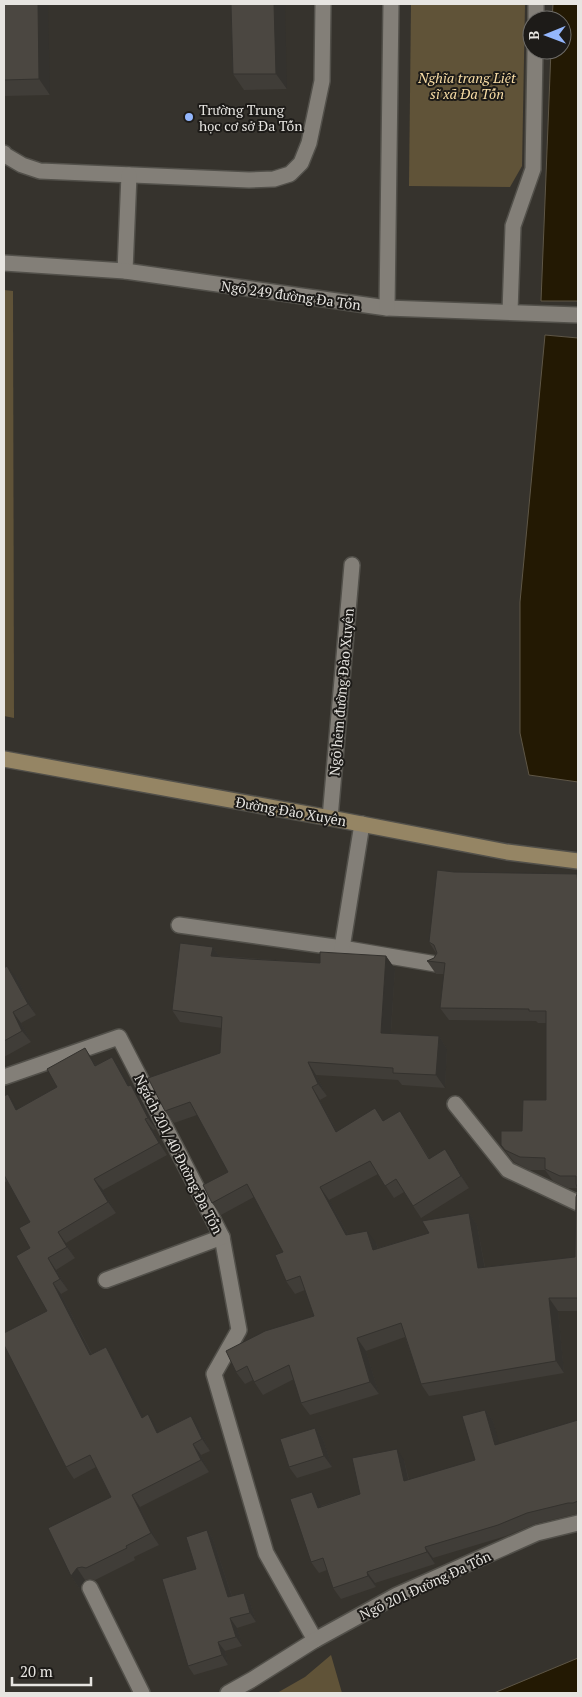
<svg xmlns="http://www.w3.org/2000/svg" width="582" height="1697" font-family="'PT Serif',serif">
	<rect width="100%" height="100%" fill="#36332d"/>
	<g fill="#605338">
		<polygon points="411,4 525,4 522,166 510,187 409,186"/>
		<polygon points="4,290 13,291 14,718 4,716"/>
		<polygon points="331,1655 342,1693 277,1693 305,1677"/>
	</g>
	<g fill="#231903" stroke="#5e5646">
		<polygon points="553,4 578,4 578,301 541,301 551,50 562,50 562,20 552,20"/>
		<polygon points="545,335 578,338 578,782 529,775 520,733 520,602"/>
		<polygon points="578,1658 578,1693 494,1693"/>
	</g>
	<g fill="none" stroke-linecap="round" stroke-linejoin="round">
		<defs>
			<g id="lane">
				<polyline points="536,20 536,4"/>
				<polyline points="4,153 5,155 22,165 40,171 249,180 274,179 290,174 301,163 309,143 322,81 323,4"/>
				<polyline points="125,271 129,175"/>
				<polyline points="510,312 513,226 533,169 535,50"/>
				<polyline points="330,818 352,565"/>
				<polyline points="179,925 342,948 436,964"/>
				<polyline points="342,948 362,824"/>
				<polyline points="4,1077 119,1037 222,1237 239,1330 214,1374 266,1553 315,1640"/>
				<polyline points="455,1104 508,1170 578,1203"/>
				<polyline points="106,1280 222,1237"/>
				<polyline points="90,1588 142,1693"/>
			</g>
			<g id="street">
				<polyline points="4,263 125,271 387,308 578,315"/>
				<polyline points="387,308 391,4"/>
				<polyline points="228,1693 253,1679 315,1640 397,1595 537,1533 578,1523"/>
			</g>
			<polyline id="secondary" points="4,759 330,818 507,852 578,861"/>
		</defs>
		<use href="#lane" stroke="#52504a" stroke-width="18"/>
		<use href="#street" stroke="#52504a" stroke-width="18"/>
		<use href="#secondary" stroke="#52504a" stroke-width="18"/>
		<use href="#lane" stroke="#837f78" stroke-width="15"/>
		<use href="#street" stroke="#837f78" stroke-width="15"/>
		<use href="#secondary" stroke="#958564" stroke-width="15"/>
	</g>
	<g fill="#403d38">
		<polygon points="4,4 50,95 5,96 4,94"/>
		<polygon points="231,4 287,89 244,90 233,74"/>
		<polygon points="454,872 577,874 578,875 578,1189 578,1188 568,1188 553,1181 545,1170 529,1170 514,1162 501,1145 522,1131 546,1100 546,1023 538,1023 536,1021 449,1020 440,1008 444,974 436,974 427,961 434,958 436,953 429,942"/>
		<polygon points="213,947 219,956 320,963 386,956 395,969 391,1033 439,1036 447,1049 445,1088 402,1085 398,1080 316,1075 327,1096 320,1100 337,1131 384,1121 408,1124 430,1159 454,1162 469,1188 421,1218 404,1192 394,1198 378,1174 329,1200 348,1234 376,1243 378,1248 429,1233 469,1213 477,1225 485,1267 575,1257 578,1191 578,1311 558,1311 564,1373 429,1396 421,1384 405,1337 366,1351 379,1394 310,1415 301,1403 294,1379 263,1395 253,1380 245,1384 236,1372 314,1316 305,1290 295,1294 286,1281 283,1252 254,1197 221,1215 212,1203 228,1172 197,1115 174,1123 165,1111 220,1053 222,1028 180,1022 172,1010"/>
		<polygon points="4,968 16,977 36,1015 21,1023 31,1042 4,1057"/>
		<polygon points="112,1057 120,1068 129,1086 131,1085 139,1096 156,1129 153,1130 167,1155 103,1190 116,1213 66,1243 75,1258 56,1270 68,1290 61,1294 92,1354 114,1359 143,1417 156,1426 159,1432 199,1428 210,1451 201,1455 209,1472 140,1507 159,1545 134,1557 135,1560 95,1580 90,1579 85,1580 79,1588 71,1576 111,1497 96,1467 74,1479 66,1467 47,1311 30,1248 30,1222 7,1181 4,1183 4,1096 16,1106 17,1109 57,1087 93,1060 96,1065"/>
		<polygon points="485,1410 493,1421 499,1444 578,1420 578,1514 576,1514 535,1524 506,1536 433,1558 435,1564 375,1583 376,1587 341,1599 333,1588 327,1570 319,1573 311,1562 320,1503 321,1506 360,1494 404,1460 409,1480 475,1460"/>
		<polygon points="315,1428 323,1439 332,1467 297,1478 289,1467"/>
		<polygon points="207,1530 213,1539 232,1596 244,1593 250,1602 256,1622 237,1628 242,1646 225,1651 228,1665 194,1675 188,1666 196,1569"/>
	</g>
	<g fill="#34322e">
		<polygon points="38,4 48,4 50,95 39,79"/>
		<polygon points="274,4 285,4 287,89 276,74"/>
		<polygon points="213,947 221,959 211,956"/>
		<polygon points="386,956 395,969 390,1045 381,1033"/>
		<polygon points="7,966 16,977 36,1015 28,1004"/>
		<polygon points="13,1012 21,1023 31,1042 22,1031"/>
		<polygon points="439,1036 447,1049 445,1088 436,1075"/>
		<polygon points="85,1048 93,1060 103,1078 95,1066"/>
		<polygon points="112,1057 120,1068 136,1098 128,1086"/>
		<polygon points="308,1062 316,1075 327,1096 318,1084"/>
		<polygon points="131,1085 139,1096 156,1129 148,1118"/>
		<polygon points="312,1087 320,1100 344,1144 336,1132"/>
		<polygon points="8,1094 16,1106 24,1121 16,1110"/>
		<polygon points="145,1119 153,1130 167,1155 159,1143"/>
		<polygon points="445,1149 454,1162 469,1188 461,1176"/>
		<polygon points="94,1179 103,1190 116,1213 108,1202"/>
		<polygon points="320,1187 329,1200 355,1247 346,1235"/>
		<polygon points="469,1213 477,1225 487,1280 478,1268"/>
		<polygon points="367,1231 376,1243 382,1262 373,1250"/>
		<polygon points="58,1232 66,1243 75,1258 67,1247"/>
		<polygon points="48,1258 56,1270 68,1290 60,1279"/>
		<polygon points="53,1283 61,1294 98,1367 90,1355"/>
		<polygon points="549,1298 558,1311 564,1373 556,1361"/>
		<polygon points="357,1338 366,1351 379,1394 370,1382"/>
		<polygon points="106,1347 114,1359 150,1429 142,1418"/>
		<polygon points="485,1410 493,1421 503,1457 495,1445"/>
		<polygon points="148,1414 156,1426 166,1445 157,1433"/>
		<polygon points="191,1416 199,1428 210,1451 202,1439"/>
		<polygon points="315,1428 323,1439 332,1467 324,1456"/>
		<polygon points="193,1444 201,1455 209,1472 201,1460"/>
		<polygon points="397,1449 404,1460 411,1492 404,1481"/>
		<polygon points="312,1492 320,1503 326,1519 318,1508"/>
		<polygon points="132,1495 140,1507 159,1545 151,1533"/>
		<polygon points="207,1530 213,1539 235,1606 228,1597"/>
		<polygon points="425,1547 433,1558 435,1564 427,1552"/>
		<polygon points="77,1568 85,1580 79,1588 71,1576"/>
		<polygon points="367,1572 375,1583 376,1587 368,1576"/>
		<polygon points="244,1593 250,1602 256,1622 250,1613"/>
		<polygon points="230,1618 237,1628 242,1646 236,1637"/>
		<polygon points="218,1642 225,1651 228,1665 222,1655"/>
	</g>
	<g fill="#4b4741" stroke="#34322e">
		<polygon points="4,4 38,4 39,79 4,80"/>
		<polygon points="231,4 274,4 276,74 233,74"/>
		<polygon points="437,870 454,872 577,874 578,885 578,1189 576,1184 576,1176 560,1176 545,1169 545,1158 520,1157 505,1150 501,1145 501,1131 522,1131 523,1100 546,1100 546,1011 529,1011 529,1009 440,1008 445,963 427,961 434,958 437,953 434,945 429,942"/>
		<polygon points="180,943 213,947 211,956 249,959 320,963 320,952 386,956 381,1033 439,1036 436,1075 393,1073 393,1068 308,1062 318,1084 312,1087 336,1132 375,1108 383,1121 400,1111 429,1159 445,1149 461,1176 413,1206 396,1179 385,1186 370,1161 320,1187 346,1235 367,1231 373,1250 429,1233 422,1221 469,1213 478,1268 575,1257 576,1197 578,1191 578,1298 549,1298 556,1361 421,1384 401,1323 357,1338 370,1382 301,1403 289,1365 254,1382 247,1366 236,1372 226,1351 265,1331 314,1316 300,1276 286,1281 275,1255 283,1252 247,1184 212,1203 203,1185 228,1172 190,1102 165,1111 148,1078 220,1053 222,1017 172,1010"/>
		<polygon points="7,966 28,1004 13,1012 22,1031 4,1041 4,968"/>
		<polygon points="85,1048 95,1066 112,1057 128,1086 131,1085 148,1118 145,1119 159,1143 94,1179 108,1202 58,1232 67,1247 48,1258 60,1279 53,1283 90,1355 106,1347 142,1418 148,1414 157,1433 191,1416 202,1439 193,1444 201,1460 132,1495 151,1533 126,1546 127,1548 86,1568 82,1567 77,1568 71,1576 48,1528 111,1497 90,1455 66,1467 4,1345 4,1333 47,1311 16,1256 30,1248 19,1228 30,1222 4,1175 4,1096 8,1094 16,1110 57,1087 47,1069"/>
		<polygon points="485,1410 495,1445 578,1420 578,1501 573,1503 568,1503 527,1513 498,1525 425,1547 427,1552 367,1572 368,1576 333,1588 323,1558 311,1562 290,1499 312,1492 318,1508 360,1494 352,1458 397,1449 404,1481 475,1460 462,1416"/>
		<polygon points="315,1428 324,1456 289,1467 280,1439"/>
		<polygon points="207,1530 228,1597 244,1593 250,1613 230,1618 236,1637 218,1642 222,1655 188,1666 162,1579 196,1569 186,1537"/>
	</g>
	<circle fill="#94b7fd" stroke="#1d1b18" stroke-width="2" cx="189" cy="117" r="5"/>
	<g text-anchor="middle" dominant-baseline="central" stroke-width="4" stroke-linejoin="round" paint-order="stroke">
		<g font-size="14" font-style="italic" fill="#fadea6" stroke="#1d1b18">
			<text x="467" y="77">Nghĩa trang Liệt<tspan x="467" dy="16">sĩ xã Đa Tốn</tspan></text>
		</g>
		<g font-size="14" fill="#e7e5e1" stroke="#1d1b18" text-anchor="start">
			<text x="199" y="109">Trường Trung<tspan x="199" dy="16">học cơ sở Đa Tốn</tspan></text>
		</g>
		<g font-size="14" fill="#e7e5e1" stroke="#1d1b18">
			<text transform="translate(291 295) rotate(8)">Ngõ 249 đường Đa Tốn</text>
			<text transform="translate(341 692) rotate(-85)">Ngõ hẻm đường Đào Xuyên</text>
			<text transform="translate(291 811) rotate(10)">Đường Đào Xuyên</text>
			<text transform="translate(179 1154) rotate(63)">Ngách 201/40 Đường Đa Tốn</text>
			<text transform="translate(425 1585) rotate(-25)">Ngõ 201 Đường Đa Tốn</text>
		</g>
	</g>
	<rect width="582" height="1697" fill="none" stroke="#e7e5e1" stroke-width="10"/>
	<g transform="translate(547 35) rotate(269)"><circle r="24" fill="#1d1b18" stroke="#6e6c68"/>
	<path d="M0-4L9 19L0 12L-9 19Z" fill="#94b7fd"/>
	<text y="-8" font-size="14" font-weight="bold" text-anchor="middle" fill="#e7e5e1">B</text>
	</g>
	<path d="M12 1677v8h79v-8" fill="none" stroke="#e7e5e1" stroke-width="2.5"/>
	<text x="20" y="1677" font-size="15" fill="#e7e5e1" stroke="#1d1b18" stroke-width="4" paint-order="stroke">20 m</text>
</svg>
